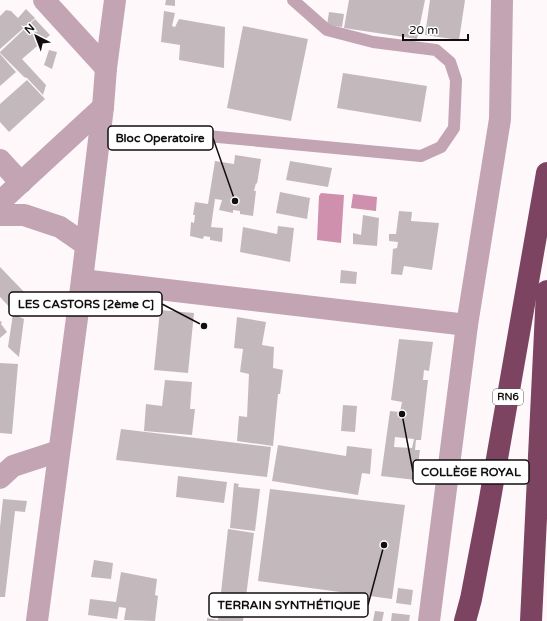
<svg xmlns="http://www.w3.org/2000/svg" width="547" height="621" font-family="'Varela Round',sans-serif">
	<rect width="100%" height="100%" fill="#fef8fa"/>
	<g fill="#cf90ae">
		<polygon points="321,193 344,195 341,243 317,240 319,196"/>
		<polygon points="353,194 377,197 376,211 351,208"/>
	</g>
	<g fill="#c3b9bd" fill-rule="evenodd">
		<polygon points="166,0 175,0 175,6 165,5"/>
		<polygon points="349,0 425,0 417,39 344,28"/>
		<polygon points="430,0 465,0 459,40 425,35"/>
		<polygon points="26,9 35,18 0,49 0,16 6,10 11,11 18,18"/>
		<polygon points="164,11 175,13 172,26 175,27 179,19 225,27 224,68 179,60 180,45 161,42"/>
		<polygon points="329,12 344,14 342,27 327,25"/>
		<polygon points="35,19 50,35 22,59 46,85 43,95 27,78 24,77 0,53 0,52"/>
		<polygon points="243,26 308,39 291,121 227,108"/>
		<polygon points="49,50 57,52 52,69 44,65"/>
		<polygon points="0,54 16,72 0,86"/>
		<polygon points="343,73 427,86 421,122 337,108"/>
		<polygon points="27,80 45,99 9,132 0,122 0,104"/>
		<polygon points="235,155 261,159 257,184 256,183 254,191 256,191 253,216 240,214 240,211 233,210 233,213 219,210 222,200 215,199 211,227 223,228 222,242 210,240 210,237 204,236 203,239 190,236 191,222 194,223 195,215 193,215 195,202 208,204 215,161 234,164"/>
		<polygon points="290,161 332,168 328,187 286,180"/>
		<polygon points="280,192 310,198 307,219 276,213"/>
		<polygon points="399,211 412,212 411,221 439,223 432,270 404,266 402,275 391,274 393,249 397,248 398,242 389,241 389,234 396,234"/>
		<polygon points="363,215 379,218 377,246 353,244 353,233 361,235"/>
		<polygon points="278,226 294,228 290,262 240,252 243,227 277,234"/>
		<polygon points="0,267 28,296 14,312 0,297"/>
		<polygon points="341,270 357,272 356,284 340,283"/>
		<polygon points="160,310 194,313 188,373 154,370"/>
		<polygon points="13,314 24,319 19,357 8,347"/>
		<polygon points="237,317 266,322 262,345 274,347 273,368 283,370 280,394 278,394 273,446 237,441 239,416 247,417 249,374 240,372 243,349 234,348"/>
		<polygon points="0,321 2,322 1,324 7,332 0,338"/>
		<path d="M 399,339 L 433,342 L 429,371 L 424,370 L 423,380 L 428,380 L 421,440 L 416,440 L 415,450 L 420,450 L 416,480 L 381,476 L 390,411 L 400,412 L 402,402 L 391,400 ZM 395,437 L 414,439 L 412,448 L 394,447 Z"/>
		<polygon points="0,363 18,364 12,434 0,433"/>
		<polygon points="165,380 192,382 190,409 195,409 192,435 144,431 146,404 162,406"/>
		<polygon points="343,405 357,406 355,432 341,431"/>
		<polygon points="121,429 271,447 267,477 116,460"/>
		<polygon points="278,445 346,456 347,446 372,449 370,474 362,473 358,495 272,481"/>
		<polygon points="178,476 227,482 224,503 176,497"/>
		<polygon points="234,483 239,484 238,487 260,489 255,531 230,528"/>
		<polygon points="270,489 405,505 392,599 258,581"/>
		<polygon points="3,499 27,501 25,512 15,511 5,597 0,597 0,527"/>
		<polygon points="228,529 254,533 243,621 207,621 207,618 218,620"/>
		<polygon points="94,560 113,563 111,579 91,577"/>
		<polygon points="121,572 157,579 155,595 158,596 155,621 124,620 126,608 119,607 117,619 88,615 90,599 116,602"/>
		<polygon points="398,588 413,590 411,605 396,603"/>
		<polygon points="375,611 384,612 382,621 373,621"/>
		<polygon points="392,613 410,615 409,621 391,621"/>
	</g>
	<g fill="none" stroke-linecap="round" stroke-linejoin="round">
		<polyline stroke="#c2a4b2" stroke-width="12" points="207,136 421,156 441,147 454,128 456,80 450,62 436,50 373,42 327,30 293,0"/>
		<g stroke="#c2a4b2" stroke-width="22">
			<polyline points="44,0 106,68"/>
			<polyline points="0,160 21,183"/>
			<polyline points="0,202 103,107"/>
			<polyline points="0,215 24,215 60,227 86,245"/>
			<polyline points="82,280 467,325"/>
			<polyline points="0,478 13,466 59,451"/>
			<polyline points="37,621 82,280 103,107 106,68 115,0"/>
			<polyline points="429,621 467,325 500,119 502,0"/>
		</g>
		<g stroke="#7d4461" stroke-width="22">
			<polyline points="465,621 471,599 488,510 547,173"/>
			<polyline points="531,621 547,291"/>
		</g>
	</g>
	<g text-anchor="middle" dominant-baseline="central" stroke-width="3" stroke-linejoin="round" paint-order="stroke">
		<rect fill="#fff" stroke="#595658" stroke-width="1" x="493" y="389" width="30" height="16" rx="3"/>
		<g font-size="10" font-weight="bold" fill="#120e10">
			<text x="508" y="397">RN6</text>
		</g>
	</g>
	<path fill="none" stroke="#120e10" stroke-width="1.5" d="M235 201L213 138M204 326L162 304M402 414L413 472M384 545L368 605"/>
	<g fill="#120e10" stroke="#fff" stroke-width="1.5">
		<circle cx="235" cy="201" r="4"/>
		<circle cx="204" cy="326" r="4"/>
		<circle cx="402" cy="414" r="4"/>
		<circle cx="384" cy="545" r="4"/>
	</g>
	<g fill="#fff" stroke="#120e10" stroke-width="1.5">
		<rect x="108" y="126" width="105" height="24" rx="4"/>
		<rect x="9" y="292" width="153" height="24" rx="4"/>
		<rect x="413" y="460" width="116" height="24" rx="4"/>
		<rect x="209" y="593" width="159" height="24" rx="4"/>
	</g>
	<g font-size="12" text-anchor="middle" font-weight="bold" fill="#120e10">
		<text x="160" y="142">Bloc Operatoire</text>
		<text x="86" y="308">LES CASTORS [2ème C]</text>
		<text x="471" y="476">COLLÈGE ROYAL</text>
		<text x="289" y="609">TERRAIN SYNTHÉTIQUE</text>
	</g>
	<g transform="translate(36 36) rotate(318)" stroke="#ffffff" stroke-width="3" paint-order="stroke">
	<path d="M0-3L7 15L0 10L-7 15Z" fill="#120e10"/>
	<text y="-6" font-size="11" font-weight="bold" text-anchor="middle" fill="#120e10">N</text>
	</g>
	<path d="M403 34v6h65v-6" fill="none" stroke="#120e10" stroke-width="2"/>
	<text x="409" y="34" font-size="12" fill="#120e10" stroke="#ffffff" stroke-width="3" paint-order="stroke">20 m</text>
</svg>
